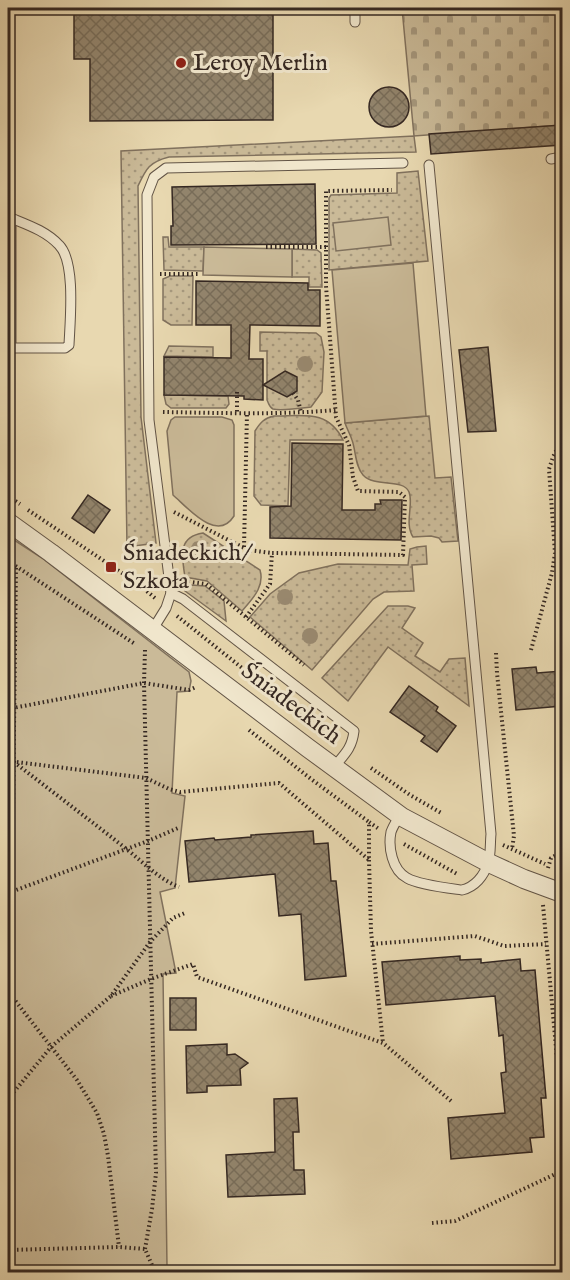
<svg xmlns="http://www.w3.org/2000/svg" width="570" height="1280" font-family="'IM FELL English',serif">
	<defs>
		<pattern id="grass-dots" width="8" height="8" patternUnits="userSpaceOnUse" patternTransform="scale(1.5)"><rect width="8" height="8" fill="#caba98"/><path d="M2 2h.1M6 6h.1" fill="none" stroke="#a5977c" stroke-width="1.8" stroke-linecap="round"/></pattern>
		<pattern id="cemetery-stones" width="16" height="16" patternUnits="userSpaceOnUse" patternTransform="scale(1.5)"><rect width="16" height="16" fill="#caba98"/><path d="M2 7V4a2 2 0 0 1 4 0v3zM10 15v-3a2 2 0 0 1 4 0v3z" fill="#a5977c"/></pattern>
		<pattern id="building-cross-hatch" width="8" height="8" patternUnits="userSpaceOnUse" patternTransform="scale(1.5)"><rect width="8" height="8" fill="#92846c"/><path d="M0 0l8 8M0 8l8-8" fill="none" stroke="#786c58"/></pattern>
	</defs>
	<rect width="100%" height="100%" fill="#e8d8b0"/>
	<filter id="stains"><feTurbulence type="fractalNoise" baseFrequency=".00333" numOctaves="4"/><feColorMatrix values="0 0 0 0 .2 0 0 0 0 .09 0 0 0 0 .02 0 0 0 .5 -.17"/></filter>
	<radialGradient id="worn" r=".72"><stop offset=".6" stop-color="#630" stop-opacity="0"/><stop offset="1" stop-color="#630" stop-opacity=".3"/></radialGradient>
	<g fill="url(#grass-dots)" stroke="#80715d" stroke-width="1.5">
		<path d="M 414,136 L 416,152 L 169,157 C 149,162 146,169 138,186 L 141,417 L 156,543 L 127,547 L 121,151 Z"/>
		<polygon points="418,171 428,261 329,270 329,198 331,195 397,193 397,173"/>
		<polygon points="163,237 168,237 169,247 204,247 203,271 164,270"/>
		<polygon points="292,249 317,250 321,253 322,287 309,287 309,277 292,277"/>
		<polygon points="170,276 193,276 192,325 171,325 163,320 163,279"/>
		<path d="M 260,332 L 316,333 L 321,337 L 324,352 L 322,392 L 311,407 C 303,408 281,411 273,409 C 269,407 269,404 267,400 L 267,351 L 260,351 Z"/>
		<polygon points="169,346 213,347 213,357 164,356"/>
		<polygon points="164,395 228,396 229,404 226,408 171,408 166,404"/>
		<path d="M 274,416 C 303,416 328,409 343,440 L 290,440 L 288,506 L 261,505 L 254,496 L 255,431 C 260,423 264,418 274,416 Z"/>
		<path d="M 429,416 L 435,478 L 451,477 L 458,541 L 442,542 L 439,538 L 431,536 L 413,537 C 404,523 414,504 409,492 C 403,478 375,488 363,475 C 355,466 356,451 352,440 C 350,434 347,429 345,423 Z"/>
		<path d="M 203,533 L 260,570 C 265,587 252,599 242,611 L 207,581 L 185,577 C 182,557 177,537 203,533 Z"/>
		<polygon points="426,546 427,564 412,565 414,591 384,592 373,599 312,670 250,617 270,594 299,573 338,564 408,565 410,549 417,547"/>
		<polygon points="191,585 205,586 224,601 226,621 185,591"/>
		<polygon points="388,606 408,606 415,608 402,628 423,643 415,656 440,672 449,659 465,658 469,706 388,647 348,701 322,678"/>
	</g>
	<polygon fill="url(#cemetery-stones)" stroke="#80715d" stroke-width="1.5" points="402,8 562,8 562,125 414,136"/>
	<g fill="#caba98" stroke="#80715d" stroke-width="1.5">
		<polygon points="388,217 391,245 336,251 333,223"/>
		<polygon points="204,247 292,249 292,277 203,275"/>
		<polygon points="413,263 426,416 345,423 332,270"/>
		<path d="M 175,417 L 222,417 L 232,420 L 234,425 L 234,516 C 217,543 188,508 173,495 L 167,431 L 171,420 Z"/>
		<polygon points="8,536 42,558 189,672 191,681 189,691 177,692 172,793 185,796 175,888 160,892 176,973 163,974 167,1266 8,1266"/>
	</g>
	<g fill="url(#building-cross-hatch)" stroke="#352822" stroke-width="1.5">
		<polygon points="74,8 273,8 273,120 90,121 90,59 74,59"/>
		<circle cx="389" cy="107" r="20"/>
		<polygon points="562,125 562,145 431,154 429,134"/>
		<polygon points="315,184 316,244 171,245 171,226 173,226 172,187"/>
		<polygon points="196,281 308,283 308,290 320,290 320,326 250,325 249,359 263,359 263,400 244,399 244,396 164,395 164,357 231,358 231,325 196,325"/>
		<polygon points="488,347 496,431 468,432 459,350"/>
		<polygon points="285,371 297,377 297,391 287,397 263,385"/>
		<polygon points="292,443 343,444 342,510 375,510 375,504 381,504 380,500 402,500 401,540 270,538 270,507 291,506"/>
		<polygon points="88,495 110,510 94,533 72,518"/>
		<polygon points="536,667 537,673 562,671 562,706 516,710 512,669"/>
		<polygon points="409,686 438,707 436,711 456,726 437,752 421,741 425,736 390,712"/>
		<polygon points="313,831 314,844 328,843 331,881 336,881 346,976 305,980 301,914 279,916 275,874 189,882 185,841 214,838 215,840 251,837 251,835"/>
		<polygon points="460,956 460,960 481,959 481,963 520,959 521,971 535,970 546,1098 541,1098 544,1137 530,1138 532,1152 451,1159 448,1118 505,1113 501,1073 506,1072 503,1035 499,1036 495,996 386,1005 382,962"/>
		<rect x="170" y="998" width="26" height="32"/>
		<polygon points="227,1044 227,1055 235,1054 248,1063 240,1069 241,1085 207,1086 207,1092 187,1093 186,1046"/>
		<polygon points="297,1098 299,1132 293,1132 294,1170 304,1170 305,1194 228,1197 226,1155 275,1152 274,1099"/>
	</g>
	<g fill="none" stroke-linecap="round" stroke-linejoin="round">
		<defs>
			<g id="service">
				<polyline points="355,8 355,22"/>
				<polyline points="551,159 562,157"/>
				<path d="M 8,218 L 11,218 C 28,225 46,231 59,245 C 76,262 70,321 69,345 L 65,348 L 8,348"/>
				<polyline points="11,218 11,348"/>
				<path d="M 171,593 L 183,599 L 354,731 C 352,748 345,754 334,767"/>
				<polyline points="153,629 166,608 171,593 149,420 147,195 154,177 166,168 403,163"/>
				<path d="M 400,815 C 397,820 393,826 391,832 C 388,847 392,870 407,878 C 419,885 447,888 462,890 C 475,887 484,876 488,863 C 491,855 490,843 491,834 L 429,165"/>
			</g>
			<polyline id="minor" points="8,522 51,553 308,748 402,817 489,863 524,879 562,893"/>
		</defs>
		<use href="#service" stroke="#625446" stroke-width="11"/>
		<use href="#minor" stroke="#625446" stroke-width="20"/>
		<g stroke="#352822" stroke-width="4" stroke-dasharray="1.5 3" stroke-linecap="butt">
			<polyline points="266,247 326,247"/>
			<polyline points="160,274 200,274"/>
			<polyline points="237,392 237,413"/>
			<polyline points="293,393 298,400 301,412"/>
			<path d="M 163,412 C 220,413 278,415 336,410"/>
			<polyline points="8,496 20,504"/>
			<polyline points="28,510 137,583 155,598"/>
			<polyline points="174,512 248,550 272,553"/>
			<polyline points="244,547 247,413"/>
			<polyline points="8,561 135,644"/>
			<polyline points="184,581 206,584 304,665"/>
			<polyline points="177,616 326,735"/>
			<polyline points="246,617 270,584 272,553 403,555 405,497 399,492 358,491 353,477 349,445 336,417 326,286 326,191 392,190"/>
			<polyline points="531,650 552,573 555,553 549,469 553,457 562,439"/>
			<polyline points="496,653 497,673 514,836 512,849"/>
			<polyline points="8,711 13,708 144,683 189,690 196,687"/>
			<polyline points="249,730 311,779 369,822"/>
			<polyline points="8,761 146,778 169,789 180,792 279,783 369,860 369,822 379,829"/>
			<path d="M 14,762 C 50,790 87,818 124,847 C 142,861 157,878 179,887"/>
			<polyline points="371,768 410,795 443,814"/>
			<polyline points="404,844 457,874"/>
			<polyline points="503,845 545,864"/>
			<polyline points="369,860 371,931 383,1043"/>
			<polyline points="548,868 551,858 562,852"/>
			<polyline points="8,893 148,841 178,828"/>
			<polyline points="543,905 562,1113"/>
			<polyline points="372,944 475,936 504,946 546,944"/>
			<polyline points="10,994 77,1080 97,1113 104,1134 108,1156 119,1247"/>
			<polyline points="111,996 151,979 193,964 197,977 383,1043 451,1101"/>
			<polyline points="8,1096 12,891 16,566"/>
			<polyline points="8,1099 51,1047 111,996 150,942 173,918 185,913"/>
			<polyline points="432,1223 455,1221 562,1171"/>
			<polyline points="145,1249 152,1209 156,1173 144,683 145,650"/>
			<polyline points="8,1250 119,1247 145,1249 155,1272"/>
		</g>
		<use href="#service" stroke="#f0e6cc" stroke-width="9"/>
		<use href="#minor" stroke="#f0e6cc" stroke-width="18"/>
	</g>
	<g fill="#9a8b72">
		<circle cx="305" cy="364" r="8"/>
		<circle cx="199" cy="549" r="8"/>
		<circle cx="285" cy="597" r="8"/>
		<circle cx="310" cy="636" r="8"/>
	</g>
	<g fill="#8f2418" stroke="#f0e6cc" stroke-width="2">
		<circle cx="181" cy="63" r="6"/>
		<rect x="105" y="561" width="12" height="12" rx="3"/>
	</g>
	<g text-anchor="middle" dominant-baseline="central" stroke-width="6" stroke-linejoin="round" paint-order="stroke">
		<g font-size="24" fill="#352822" stroke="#f0e6cc" text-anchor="start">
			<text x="193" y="63">Leroy Merlin</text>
			<text x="123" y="553">Śniadeckich/<tspan x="123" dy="28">Szkoła</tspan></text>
		</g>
		<g font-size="24" fill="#352822" stroke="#f0e6cc">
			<text transform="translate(291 704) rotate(37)">Śniadeckich</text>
		</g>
	</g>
	<rect width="570" height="1280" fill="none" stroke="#e8d8b0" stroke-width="30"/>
	<rect x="9" y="9" width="552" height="1262" fill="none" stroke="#352822" stroke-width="3"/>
	<rect x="15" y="15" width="540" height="1250" fill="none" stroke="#352822" stroke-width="1.5"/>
	<rect width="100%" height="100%" filter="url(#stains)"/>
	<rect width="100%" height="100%" fill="url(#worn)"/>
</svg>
